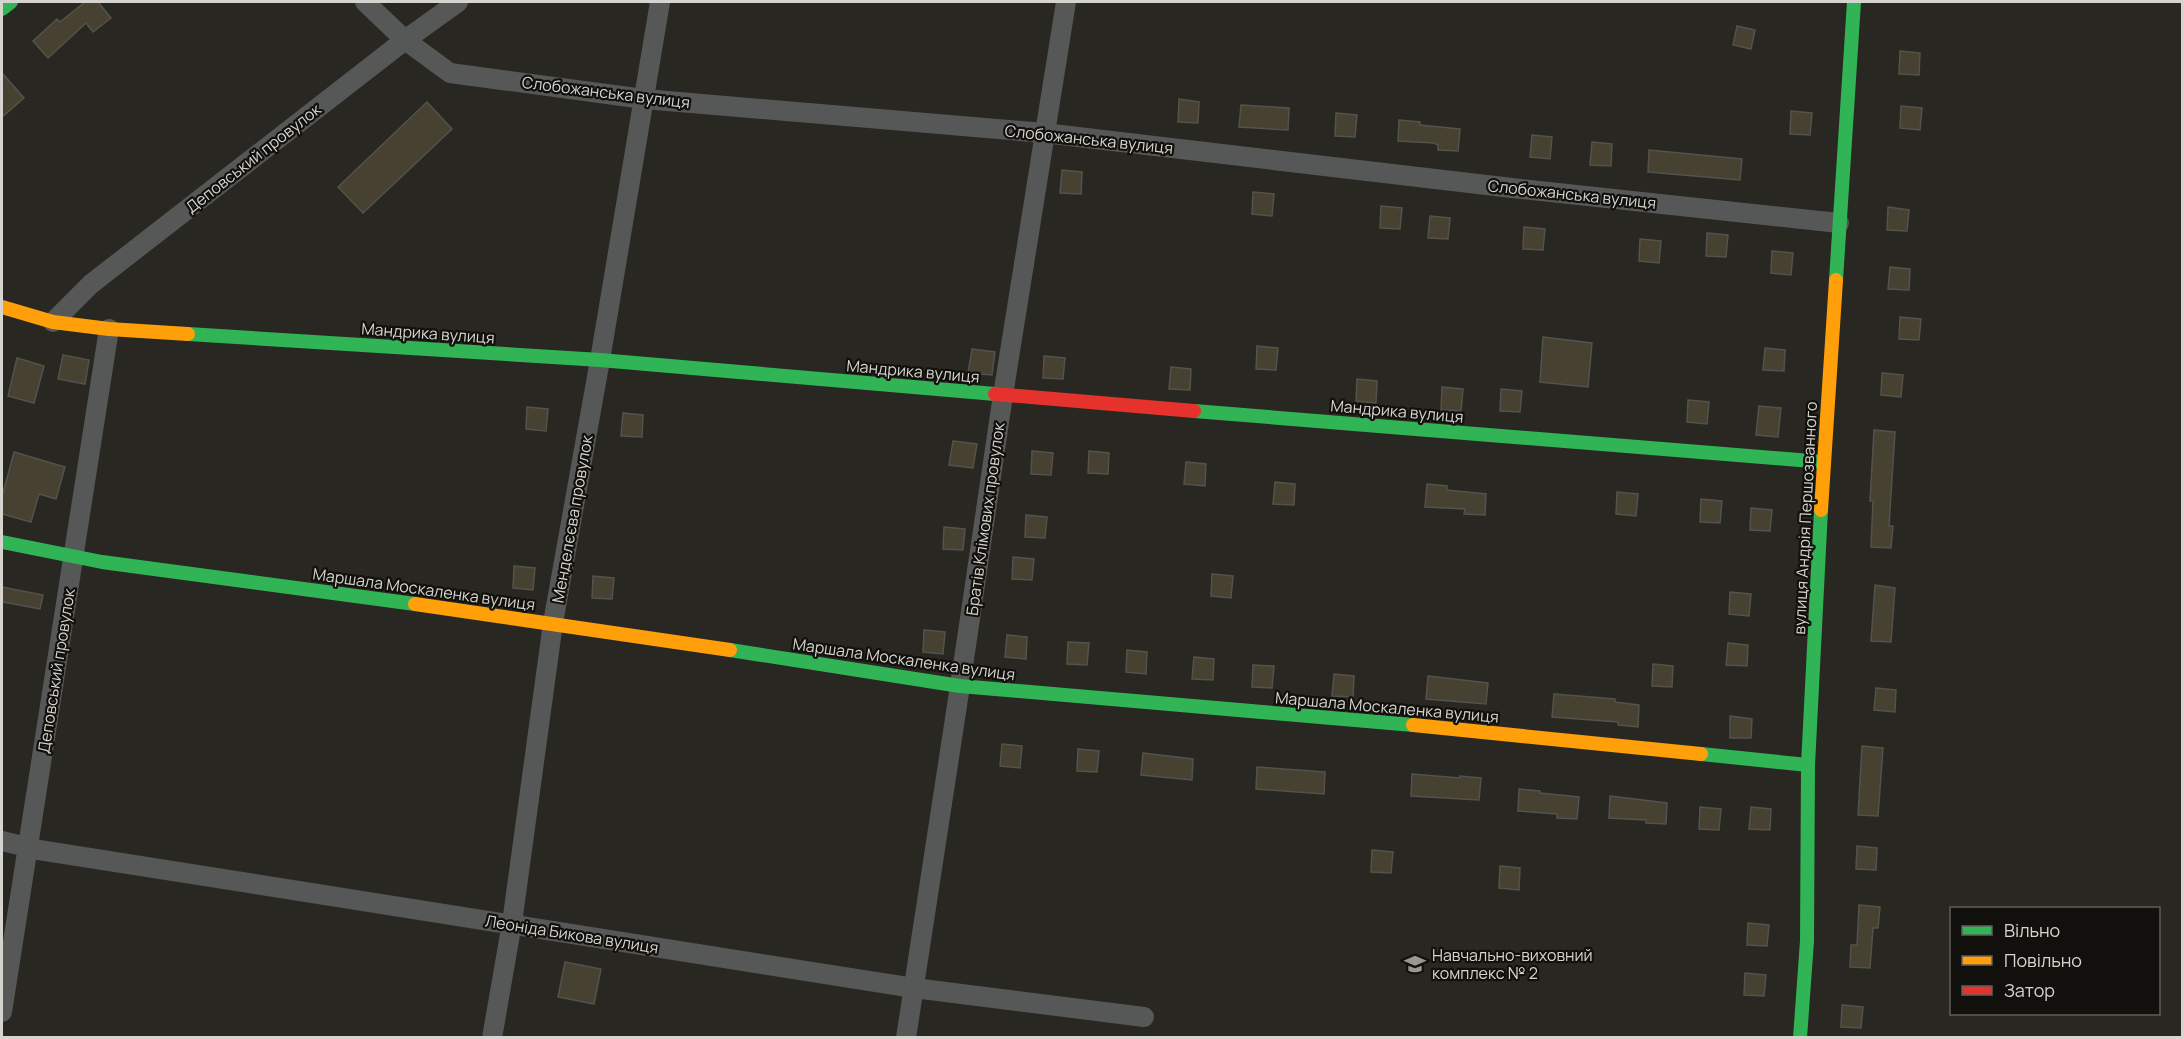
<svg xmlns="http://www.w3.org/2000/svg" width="2184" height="1039" font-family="Manrope,sans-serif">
	<rect width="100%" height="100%" fill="#282721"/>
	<g fill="#464131" stroke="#53524d" stroke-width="1.5">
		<polygon points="85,2 98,2 111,18 93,32 86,23 48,58 33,41 57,19 60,22"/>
		<polygon points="1737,26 1755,30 1751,49 1733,45"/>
		<polygon points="1900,51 1920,53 1919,75 1899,74"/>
		<polygon points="2,73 24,98 2,117"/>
		<polygon points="1179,99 1199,102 1198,123 1178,122"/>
		<polygon points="427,102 452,129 363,213 338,187"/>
		<polygon points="1241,105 1289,108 1288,130 1239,127"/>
		<polygon points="1901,106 1922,108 1920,130 1900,128"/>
		<polygon points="1791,111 1812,113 1810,135 1790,134"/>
		<polygon points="1336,113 1357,115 1355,137 1335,136"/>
		<polygon points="1399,120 1420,122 1420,125 1460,129 1458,151 1438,150 1438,145 1434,143 1398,141"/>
		<polygon points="1532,135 1552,137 1550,159 1530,157"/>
		<polygon points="1592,142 1612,144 1611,166 1590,165"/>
		<polygon points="1649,150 1742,159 1740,180 1648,172"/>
		<polygon points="1062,170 1082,172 1081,194 1060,193"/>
		<polygon points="1253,192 1274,194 1272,216 1252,214"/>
		<polygon points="1381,206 1402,208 1400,229 1380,228"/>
		<polygon points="1888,207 1909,210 1907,231 1887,230"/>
		<polygon points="1430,216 1450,218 1448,239 1428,238"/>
		<polygon points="1524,227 1545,229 1543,250 1523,249"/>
		<polygon points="1707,233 1728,235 1726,257 1706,256"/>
		<polygon points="1640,239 1661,241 1659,263 1639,261"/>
		<polygon points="1772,251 1793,253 1791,275 1771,273"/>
		<polygon points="1890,267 1910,269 1909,290 1888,289"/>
		<polygon points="1900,317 1921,319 1919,340 1899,339"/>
		<polygon points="1543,337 1592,343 1588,387 1540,382"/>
		<polygon points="1257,346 1278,348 1276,370 1256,369"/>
		<polygon points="1765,348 1785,350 1784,371 1763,370"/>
		<polygon points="972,349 995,352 992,375 968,373"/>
		<polygon points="63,355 89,360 85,384 58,379"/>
		<polygon points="1044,356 1065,358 1063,379 1043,378"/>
		<polygon points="17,358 44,366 34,403 8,396"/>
		<polygon points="1171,367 1191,369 1190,390 1169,389"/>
		<polygon points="1882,373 1903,375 1901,397 1881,395"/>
		<polygon points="1357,379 1377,381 1376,403 1356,401"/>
		<polygon points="1442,387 1463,389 1461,411 1441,410"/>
		<polygon points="1501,389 1522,391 1520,412 1500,411"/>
		<polygon points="1688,400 1709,402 1707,424 1687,422"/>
		<polygon points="1759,406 1781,408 1778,437 1756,435"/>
		<polygon points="527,407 548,409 546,431 526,429"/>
		<polygon points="623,413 643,415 642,437 621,436"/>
		<polygon points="1874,430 1895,432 1889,526 1893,526 1891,548 1871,547 1873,501 1870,501"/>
		<polygon points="953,441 977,444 973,468 949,465"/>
		<polygon points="1032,451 1053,453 1051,475 1031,474"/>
		<polygon points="1089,451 1109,453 1108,474 1088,473"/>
		<polygon points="14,452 65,467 56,499 39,494 31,522 2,514 2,497"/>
		<polygon points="1186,462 1206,464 1205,486 1184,484"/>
		<polygon points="1275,482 1295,484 1294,505 1273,504"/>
		<polygon points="1427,484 1447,486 1447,490 1486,494 1485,515 1464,514 1465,509 1425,507"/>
		<polygon points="1617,492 1638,494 1636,516 1616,514"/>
		<polygon points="1701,499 1722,501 1720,523 1700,522"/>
		<polygon points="1751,508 1772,510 1770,531 1750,530"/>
		<polygon points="1026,515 1047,517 1045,538 1025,537"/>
		<polygon points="944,527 965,529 963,550 943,549"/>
		<polygon points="1013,557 1034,559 1032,580 1012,579"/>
		<polygon points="514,566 535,568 533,590 513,588"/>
		<polygon points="1212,574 1233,576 1231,598 1211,596"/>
		<polygon points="593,576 614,578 612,599 592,598"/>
		<polygon points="1875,585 1895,588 1891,642 1871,641"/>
		<polygon points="2,587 43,595 40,609 2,602"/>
		<polygon points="1730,592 1751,594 1749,616 1729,614"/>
		<polygon points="924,630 945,632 943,654 923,652"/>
		<polygon points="1007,635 1027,637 1026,659 1005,657"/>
		<polygon points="1068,642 1089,643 1087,665 1067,664"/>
		<polygon points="1728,643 1748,645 1747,666 1726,665"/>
		<polygon points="1127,650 1147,652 1146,674 1126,672"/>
		<polygon points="1194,657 1214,659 1213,680 1192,679"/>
		<polygon points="1653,664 1673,666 1672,687 1652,686"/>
		<polygon points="1253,665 1274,666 1272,688 1252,687"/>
		<polygon points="1334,674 1354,676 1353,697 1332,696"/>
		<polygon points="1428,676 1488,683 1486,704 1426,699"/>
		<polygon points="1876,688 1896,690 1895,712 1874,710"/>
		<polygon points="1554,694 1615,699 1615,702 1639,705 1638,727 1618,725 1618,722 1552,717"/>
		<polygon points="1730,716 1752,719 1751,738 1730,738"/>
		<polygon points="1002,744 1022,746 1020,768 1000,766"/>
		<polygon points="1862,746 1883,748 1878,816 1858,815"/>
		<polygon points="1078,749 1099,751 1097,772 1077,771"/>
		<polygon points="1143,753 1193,759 1192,780 1141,775"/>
		<polygon points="1257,767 1325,772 1324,794 1256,789"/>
		<polygon points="1412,774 1460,778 1460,776 1481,778 1479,800 1411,796"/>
		<polygon points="1519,789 1540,791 1540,793 1579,797 1577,819 1557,818 1557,814 1518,811"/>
		<polygon points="1610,796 1667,803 1666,824 1646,823 1646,820 1609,818"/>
		<polygon points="1700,807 1721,809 1719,830 1699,829"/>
		<polygon points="1751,807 1771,809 1770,830 1749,829"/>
		<polygon points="1857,846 1877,848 1876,870 1856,869"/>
		<polygon points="1372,850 1393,852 1391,873 1371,872"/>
		<polygon points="1500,866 1520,868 1519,890 1499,888"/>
		<polygon points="1859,905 1880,907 1878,928 1873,928 1870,968 1850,967 1851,945 1857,945"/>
		<polygon points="1748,923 1769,925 1767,946 1747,945"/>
		<polygon points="565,962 601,969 594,1004 558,997"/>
		<polygon points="1745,973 1766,975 1764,996 1744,995"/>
		<polygon points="1842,1005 1863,1007 1861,1028 1841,1027"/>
	</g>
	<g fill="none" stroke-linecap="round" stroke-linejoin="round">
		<g stroke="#565857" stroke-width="20">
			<polyline points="365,2 405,40 450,73 644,99 1044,133 1512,188 1839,223"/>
			<polyline points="53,322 91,284 405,40 458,2"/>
			<polyline points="2,841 39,850 914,988 1144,1017"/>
			<polyline points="2,1012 109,329"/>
			<polyline points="492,1038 512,923 553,623 600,360 660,2"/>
			<polyline points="906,1038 960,686 1003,395 1066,2"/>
		</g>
		<g stroke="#30b455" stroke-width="14">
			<polyline points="2,9 11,2"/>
			<polyline points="1836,280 1854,2"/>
			<polyline points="188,334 600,360 995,394"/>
			<polyline points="1194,411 1823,462"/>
			<polyline points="2,542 102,562 415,604"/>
			<polyline points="730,650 960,686 1413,725"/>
			<polyline points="1701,754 1808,765"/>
			<polyline points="1800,1038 1807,941 1808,765 1821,510"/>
		</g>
		<g stroke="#ff9f0a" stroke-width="14">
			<polyline points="2,307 53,322 109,329 188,334"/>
			<polyline points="1821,510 1836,280"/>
			<polyline points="415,604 730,650"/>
			<polyline points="1413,725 1701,754"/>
		</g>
		<polyline stroke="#e5322d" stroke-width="14" points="995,394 1194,411"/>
	</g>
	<defs>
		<symbol id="school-bare" viewBox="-9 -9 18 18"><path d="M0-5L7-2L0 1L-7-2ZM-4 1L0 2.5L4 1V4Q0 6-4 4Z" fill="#999791" stroke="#12100c" stroke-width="2.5" paint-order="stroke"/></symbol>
	</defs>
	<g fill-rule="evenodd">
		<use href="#school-bare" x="1400" y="949" width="30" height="30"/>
	</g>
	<g text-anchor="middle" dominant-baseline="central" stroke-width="4.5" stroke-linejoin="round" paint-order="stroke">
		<g font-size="16" fill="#d6d4ce" stroke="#12100c">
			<text transform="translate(606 92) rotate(7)">Слобожанська вулиця</text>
			<text transform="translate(1089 139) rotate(6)">Слобожанська вулиця</text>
			<text transform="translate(253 158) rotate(-38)">Деповський провулок</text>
			<text transform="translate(1572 194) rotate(6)">Слобожанська вулиця</text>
			<text transform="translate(428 333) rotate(4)">Мандрика вулиця</text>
			<text transform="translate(913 371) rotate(5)">Мандрика вулиця</text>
			<text transform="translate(1397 411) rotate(5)">Мандрика вулиця</text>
			<text transform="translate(1805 518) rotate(-87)">вулиця Андрія Першозванного</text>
			<text transform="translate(572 519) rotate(-80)">Менделєєва провулок</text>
			<text transform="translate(985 519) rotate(-82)">Братів Клімових провулок</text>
			<text transform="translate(424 589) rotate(8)">Маршала Москаленка вулиця</text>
			<text transform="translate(904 659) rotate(8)">Маршала Москаленка вулиця</text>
			<text transform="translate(56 671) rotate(-81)">Деповський провулок</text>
			<text transform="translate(1387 707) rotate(5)">Маршала Москаленка вулиця</text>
			<text transform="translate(572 934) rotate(9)">Леоніда Бикова вулиця</text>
		</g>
		<g font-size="16" fill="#d6d4ce" stroke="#12100c" text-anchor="start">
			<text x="1432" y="955">Навчально-виховний<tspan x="1432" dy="18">комплекс № 2</tspan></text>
		</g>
	</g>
	<rect width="2184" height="1039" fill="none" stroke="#d6d4ce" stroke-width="6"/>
	<rect x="1950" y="907" width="210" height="108" fill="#12100c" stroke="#605e5a" stroke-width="1.5"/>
	<rect x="1962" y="926" width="30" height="9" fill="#30b455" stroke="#605e5a" stroke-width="1.5"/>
	<text x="2004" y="937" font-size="18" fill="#d6d4ce">Вільно</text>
	<rect x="1962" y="956" width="30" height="9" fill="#ff9f0a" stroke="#605e5a" stroke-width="1.5"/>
	<text x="2004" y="967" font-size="18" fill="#d6d4ce">Повільно</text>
	<rect x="1962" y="986" width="30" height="9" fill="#e5322d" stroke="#605e5a" stroke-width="1.5"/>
	<text x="2004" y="997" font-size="18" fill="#d6d4ce">Затор</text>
</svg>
